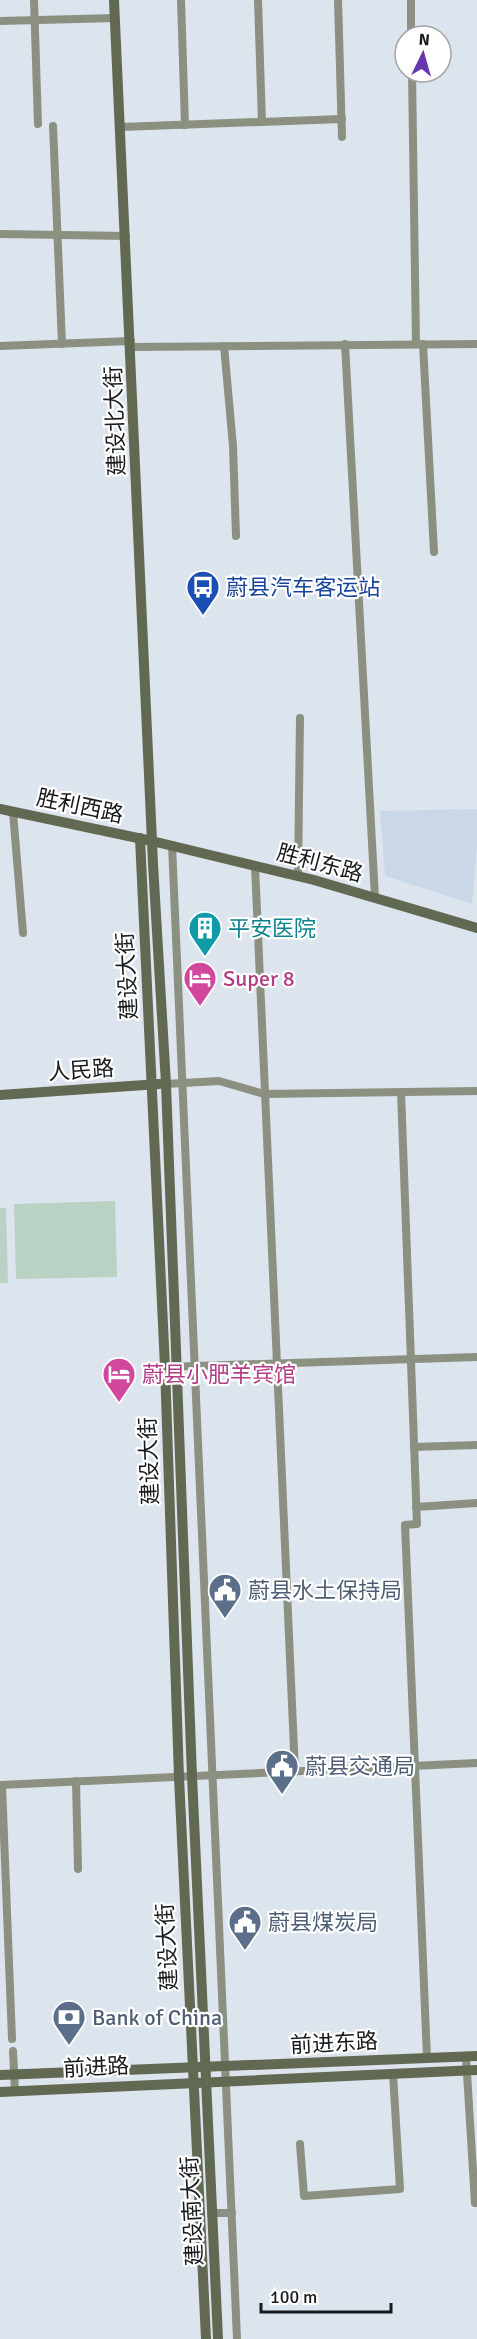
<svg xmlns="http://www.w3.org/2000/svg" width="477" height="2339" font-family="Signika,'Noto Sans SC',sans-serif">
	<rect width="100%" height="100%" fill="#dce4ee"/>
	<polygon fill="#cad7e7" points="477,809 477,845 472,904 385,876 380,811"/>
	<g fill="#bad2c3">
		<polygon points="115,1201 117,1277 16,1279 14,1204"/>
		<polygon points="0,1208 6,1208 8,1283 0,1283"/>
	</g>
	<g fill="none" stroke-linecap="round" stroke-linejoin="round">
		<g stroke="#8b9081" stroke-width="8">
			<polyline points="34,0 38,124"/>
			<polyline points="181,0 185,125"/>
			<polyline points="258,0 262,122"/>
			<polyline points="338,0 342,137"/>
			<polyline points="411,0 411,36"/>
			<polyline points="0,21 115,18"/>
			<polyline points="412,72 416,344"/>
			<polyline points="53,126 62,344"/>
			<polyline points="121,127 342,119"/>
			<polyline points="0,234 126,236"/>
			<polyline points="345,344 375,898"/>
			<polyline points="423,344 434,552"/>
			<polyline points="0,346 131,341"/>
			<polyline points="224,346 233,446 236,536"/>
			<polyline points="131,347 477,344"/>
			<polyline points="13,812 23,933"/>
			<polyline points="172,845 237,2339"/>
			<polyline points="255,866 295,1772"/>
			<polyline points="298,876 300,718"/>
			<polyline points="166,1084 219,1081 264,1094 477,1091"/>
			<polyline points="401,1092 417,1524 405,1525 427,2058"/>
			<polyline points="165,1367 477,1357"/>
			<polyline points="414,1447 477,1445"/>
			<polyline points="416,1507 477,1503"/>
			<polyline points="76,1781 78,1869"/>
			<polyline points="0,1785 477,1763"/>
			<polyline points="2,1785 12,2039"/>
			<polyline points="13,2051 15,2091"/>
			<polyline points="466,2057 475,2203"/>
			<polyline points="300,2144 304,2196 400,2189 393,2074"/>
			<polyline points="212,2213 232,2213"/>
		</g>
		<g stroke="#626952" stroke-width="10">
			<polyline points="114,0 153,864 166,1084 192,1776 218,2339"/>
			<polyline points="0,809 152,841 314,880 477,928"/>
			<polyline points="140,838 165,1367 179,1777 206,2339"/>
			<polyline points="0,1095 159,1084"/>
			<polyline points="0,2075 477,2056"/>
			<polyline points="0,2092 477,2070"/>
		</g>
	</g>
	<defs>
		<symbol id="bus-pin" viewBox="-11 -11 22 30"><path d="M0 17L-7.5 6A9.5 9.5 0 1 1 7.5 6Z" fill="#1a4fb4" stroke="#fff"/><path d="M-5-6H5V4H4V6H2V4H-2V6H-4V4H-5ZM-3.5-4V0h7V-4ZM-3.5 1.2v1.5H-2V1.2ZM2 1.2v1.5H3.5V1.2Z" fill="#fff"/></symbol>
		<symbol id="building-pin" viewBox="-11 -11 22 30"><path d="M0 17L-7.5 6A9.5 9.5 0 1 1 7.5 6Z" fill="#0f9aa8" stroke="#fff"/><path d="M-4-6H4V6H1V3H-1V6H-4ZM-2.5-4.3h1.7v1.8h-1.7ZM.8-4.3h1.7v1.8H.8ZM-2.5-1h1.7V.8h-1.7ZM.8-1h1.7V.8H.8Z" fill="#fff"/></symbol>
		<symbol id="hotel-pin" viewBox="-11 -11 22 30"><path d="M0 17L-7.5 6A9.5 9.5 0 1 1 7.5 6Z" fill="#d1479c" stroke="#fff"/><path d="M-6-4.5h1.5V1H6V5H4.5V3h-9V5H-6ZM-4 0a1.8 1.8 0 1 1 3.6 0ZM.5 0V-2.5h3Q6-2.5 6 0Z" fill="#fff"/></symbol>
		<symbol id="civic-pin" viewBox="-11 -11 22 30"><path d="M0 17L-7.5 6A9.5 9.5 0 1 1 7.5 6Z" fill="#5c6f8a" stroke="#fff"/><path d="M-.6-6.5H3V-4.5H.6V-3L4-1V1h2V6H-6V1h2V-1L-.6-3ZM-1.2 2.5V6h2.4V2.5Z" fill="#fff"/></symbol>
		<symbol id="bank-pin" viewBox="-11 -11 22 30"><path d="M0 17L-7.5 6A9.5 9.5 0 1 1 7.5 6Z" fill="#5c6f8a" stroke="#fff"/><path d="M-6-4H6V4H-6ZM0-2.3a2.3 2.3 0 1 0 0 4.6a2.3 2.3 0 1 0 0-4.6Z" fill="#fff"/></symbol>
	</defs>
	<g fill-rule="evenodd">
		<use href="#bus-pin" x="184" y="568" width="38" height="52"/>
		<use href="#building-pin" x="186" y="909" width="38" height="52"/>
		<use href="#hotel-pin" x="181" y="959" width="38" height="52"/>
		<use href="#hotel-pin" x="100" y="1355" width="38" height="52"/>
		<use href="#civic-pin" x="206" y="1571" width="38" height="52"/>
		<use href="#civic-pin" x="263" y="1747" width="38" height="52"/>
		<use href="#civic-pin" x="226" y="1903" width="38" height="52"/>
		<use href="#bank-pin" x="50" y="1998" width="38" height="52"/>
	</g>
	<g text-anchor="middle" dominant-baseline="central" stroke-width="4.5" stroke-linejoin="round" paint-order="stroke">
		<g font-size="22" fill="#181b1e" stroke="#fff">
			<text transform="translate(115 421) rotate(-92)">建设北大街</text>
			<text transform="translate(80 806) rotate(12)">胜利西路</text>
			<text transform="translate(320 863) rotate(15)">胜利东路</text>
			<text transform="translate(127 976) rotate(-93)">建设大街</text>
			<text transform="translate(81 1070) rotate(-4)">人民路</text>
			<text transform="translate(149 1461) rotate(-92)">建设大街</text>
			<text transform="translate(167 1947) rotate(-93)">建设大街</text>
			<text transform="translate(334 2043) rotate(-3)">前进东路</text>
			<text transform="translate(96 2067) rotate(-3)">前进路</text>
			<text transform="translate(192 2211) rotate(-93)">建设南大街</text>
		</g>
		<g font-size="22" fill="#164399" stroke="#fff" text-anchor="start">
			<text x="226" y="587">蔚县汽车客运站</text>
		</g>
		<g font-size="22" fill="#0d838f" stroke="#fff" text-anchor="start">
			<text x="228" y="928">平安医院</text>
		</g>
		<g font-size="22" fill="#b23c85" stroke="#fff" text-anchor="start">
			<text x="223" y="978">Super 8</text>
			<text x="142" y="1374">蔚县小肥羊宾馆</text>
		</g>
		<g font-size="22" fill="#4e5e75" stroke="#fff" text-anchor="start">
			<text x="248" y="1590">蔚县水土保持局</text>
			<text x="305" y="1766">蔚县交通局</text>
			<text x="268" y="1922">蔚县煤炭局</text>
			<text x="92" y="2017">Bank of China</text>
		</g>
	</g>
	<g transform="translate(423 54) rotate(5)"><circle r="28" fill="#ffffff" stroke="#a3a4a5" stroke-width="1.5"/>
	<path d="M0-4.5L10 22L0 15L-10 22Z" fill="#6736ad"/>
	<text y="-9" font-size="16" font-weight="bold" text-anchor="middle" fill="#181b1e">N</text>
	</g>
	<path d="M261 2303v9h130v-9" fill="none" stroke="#181b1e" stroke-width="3"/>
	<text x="270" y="2303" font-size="18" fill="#181b1e" stroke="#ffffff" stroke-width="4.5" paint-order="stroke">100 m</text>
</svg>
